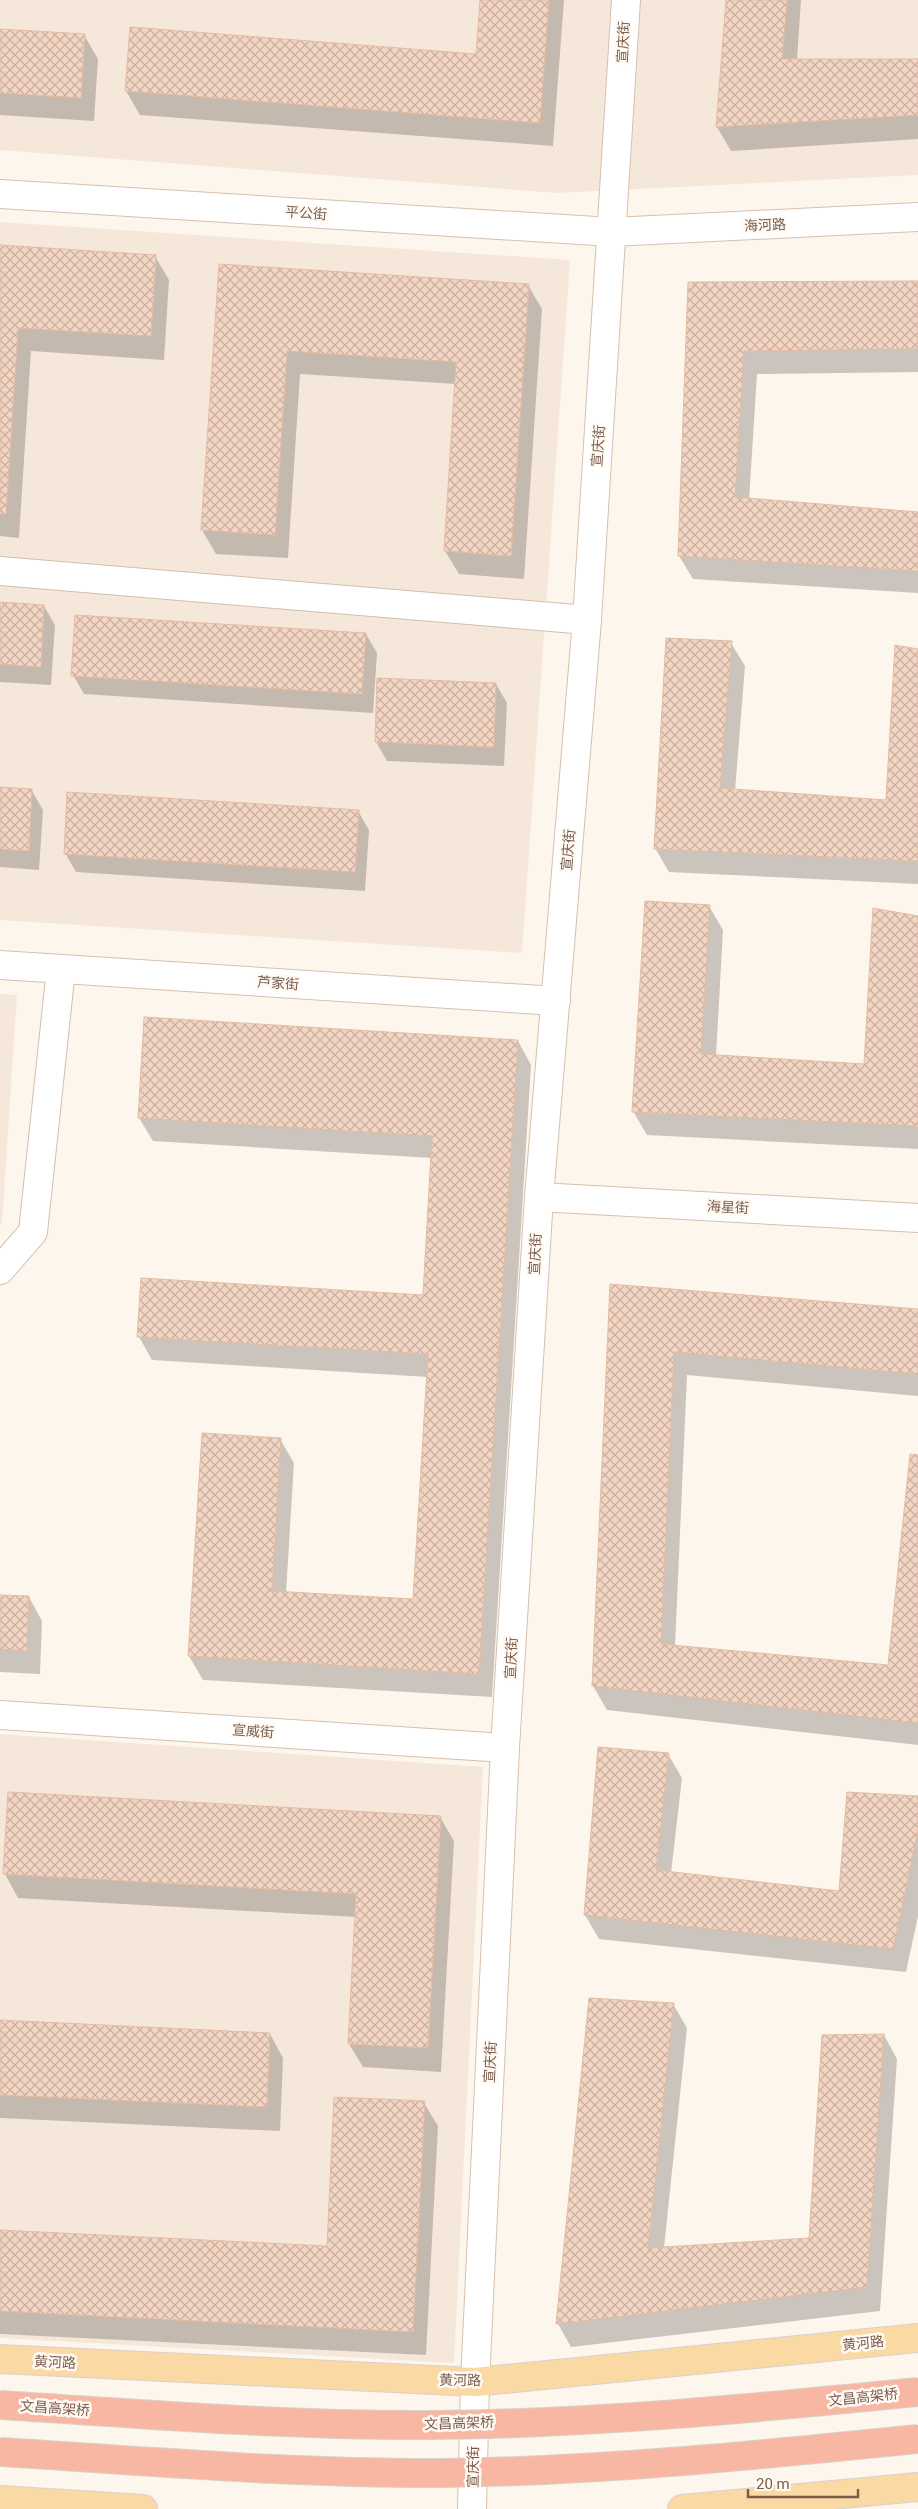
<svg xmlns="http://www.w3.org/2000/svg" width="918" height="2509" font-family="Roboto,'Noto Sans SC',sans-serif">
	<defs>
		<pattern id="building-cross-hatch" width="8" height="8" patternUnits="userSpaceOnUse" patternTransform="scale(1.25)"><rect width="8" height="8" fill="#f3d5c3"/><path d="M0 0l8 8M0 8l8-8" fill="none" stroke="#cab0a1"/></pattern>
	</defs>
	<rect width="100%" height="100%" fill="#fdf6ec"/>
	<g fill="#f5e8da">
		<polygon points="0,0 918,0 918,175 557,193 0,150"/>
		<polygon points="0,222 570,260 522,953 0,920"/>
		<polygon points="0,994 17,995 2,1223 0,1225"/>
		<polygon points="0,1734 483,1767 454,2363 0,2338"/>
	</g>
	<g fill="#0003">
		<polygon points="481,0 564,0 553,146 140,115 126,91 477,55"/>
		<polygon points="727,0 801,0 797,60 918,60 918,139 731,151 717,127"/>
		<polygon points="0,30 84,35 98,59 94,121 0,115"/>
		<polygon points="0,246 155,256 169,280 164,360 31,351 19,538 0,536"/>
		<polygon points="220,265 528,285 542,309 524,579 459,574 445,551 456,384 300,374 288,558 216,554 202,530"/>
		<polygon points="918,282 918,372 757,374 749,500 918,513 918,593 693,579 679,556 690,284"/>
		<polygon points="0,603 44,606 55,625 51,685 0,682"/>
		<polygon points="366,634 377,653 373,713 84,694 73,675"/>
		<polygon points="731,643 745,666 735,791 887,802 918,650 918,884 669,872 655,848"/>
		<polygon points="379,679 496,684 507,703 504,766 387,761 376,742"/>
		<polygon points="0,789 32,791 43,810 39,870 0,867"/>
		<polygon points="358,811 369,830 365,891 76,872 65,853"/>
		<polygon points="709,906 723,930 716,1056 865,1065 918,917 918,1149 647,1135 633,1111"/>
		<polygon points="518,1041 531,1065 492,1697 203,1680 189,1656 280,1439 294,1463 286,1593 414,1601 428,1377 152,1360 139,1337 424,1296 432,1158 153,1141 139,1118"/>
		<polygon points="611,1285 918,1310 918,1396 687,1375 675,1646 889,1667 918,1456 918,1745 607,1710 593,1686"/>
		<polygon points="0,1596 29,1597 42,1621 40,1674 0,1672"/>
		<polygon points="668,1754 682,1778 671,1873 841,1892 918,1798 918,1916 906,1972 599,1939 585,1915"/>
		<polygon points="9,1793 440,1817 454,1841 441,2072 363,2067 349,2044 356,1917 18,1898 5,1874"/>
		<polygon points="673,2004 687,2028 664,2248 810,2240 884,2035 897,2059 880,2311 571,2347 558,2324"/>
		<polygon points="0,2021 270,2034 283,2058 280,2131 0,2118"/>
		<polygon points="424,2103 438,2126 426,2355 0,2334 0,2231 328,2248"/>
	</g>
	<g fill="url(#building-cross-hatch)" stroke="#e6bba3">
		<polygon points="480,0 549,0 540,123 125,91 130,27 476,54"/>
		<polygon points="726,0 787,0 782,59 918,59 918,115 716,127"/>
		<polygon points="0,29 85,34 81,98 0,93"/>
		<polygon points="0,245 156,255 151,336 18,328 6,514 0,514"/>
		<polygon points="219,264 529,284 511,556 444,551 456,362 287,351 275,535 201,530"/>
		<polygon points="918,281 918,349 744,351 735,497 918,512 918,571 678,556 688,282"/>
		<polygon points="0,602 44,605 41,667 0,664"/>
		<polygon points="75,615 366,633 362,694 71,676"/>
		<polygon points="666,638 732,641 720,788 886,800 895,645 918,649 918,861 654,849"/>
		<polygon points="377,678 496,683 494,747 375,742"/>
		<polygon points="0,787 32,789 29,851 0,849"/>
		<polygon points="67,792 359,810 355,872 64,854"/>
		<polygon points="645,901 710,905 701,1054 864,1064 873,908 918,916 918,1126 632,1112"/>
		<polygon points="144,1017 518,1040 479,1674 188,1656 202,1433 281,1438 272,1591 413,1599 428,1354 137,1337 141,1278 423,1295 432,1136 138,1118"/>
		<polygon points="610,1284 918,1309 918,1374 674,1352 661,1644 888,1665 910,1454 918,1455 918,1723 592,1686"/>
		<polygon points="0,1595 29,1596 27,1651 0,1649"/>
		<polygon points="598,1747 669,1753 656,1870 839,1891 847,1792 918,1796 918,1831 893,1949 584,1915"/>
		<polygon points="8,1792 441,1816 428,2048 348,2044 356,1894 3,1874"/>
		<polygon points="589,1998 674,2003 648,2248 809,2238 822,2035 884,2034 867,2287 556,2324"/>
		<polygon points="0,2020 270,2033 267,2107 0,2095"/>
		<polygon points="334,2097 425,2101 413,2332 0,2311 0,2230 327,2246"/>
	</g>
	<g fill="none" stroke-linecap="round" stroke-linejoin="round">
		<defs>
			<g id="street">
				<polyline points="0,571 587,620"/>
				<polyline points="0,1270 33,1232 61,969"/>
			</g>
			<g id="secondary">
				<polyline points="0,194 612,232 918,217"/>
				<polyline points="0,965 556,1001"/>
				<polyline points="539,1197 918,1218"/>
				<polyline points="0,1715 505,1748"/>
				<polyline points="472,2509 475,2382 505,1748 539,1197 587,620 626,0"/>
			</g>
			<g id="primary">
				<polyline points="0,2359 475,2382 918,2338"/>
				<polyline points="0,2500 143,2509"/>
				<polyline points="682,2509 918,2487"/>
			</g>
		</defs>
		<use href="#street" stroke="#d1beb0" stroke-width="30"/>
		<use href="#secondary" stroke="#d6c0b0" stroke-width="30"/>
		<use href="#primary" stroke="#dad1cd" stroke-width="30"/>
		<use href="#street" stroke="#fff" stroke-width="28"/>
		<use href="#secondary" stroke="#fff" stroke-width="28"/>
		<use href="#primary" stroke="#fbd9a5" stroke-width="28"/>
		<defs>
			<g id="highway-bridge">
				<path d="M 0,2405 C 143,2414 286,2426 429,2425 C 593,2424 756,2408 918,2392"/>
				<path d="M 0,2452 C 147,2461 295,2474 443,2473 C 602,2471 760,2455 918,2439"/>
			</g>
		</defs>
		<use href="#highway-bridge" stroke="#dad1cd" stroke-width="30" stroke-linecap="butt"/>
		<use href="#highway-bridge" stroke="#f7b7a3" stroke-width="28"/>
	</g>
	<g text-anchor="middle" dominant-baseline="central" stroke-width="5" stroke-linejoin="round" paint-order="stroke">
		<g font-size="14" fill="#7a5c4d" stroke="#fffaf3">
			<text transform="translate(623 42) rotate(-87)">宣庆街</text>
			<text transform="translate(306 213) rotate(4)">平公街</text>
			<text transform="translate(765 225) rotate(-3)">海河路</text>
			<text transform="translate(598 446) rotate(-86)">宣庆街</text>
			<text transform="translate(568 850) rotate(-85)">宣庆街</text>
			<text transform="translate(278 983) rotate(4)">芦家街</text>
			<text transform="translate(728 1207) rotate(3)">海星街</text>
			<text transform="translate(535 1254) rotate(-87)">宣庆街</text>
			<text transform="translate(511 1658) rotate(-87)">宣庆街</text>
			<text transform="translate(253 1731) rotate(4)">宣威街</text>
			<text transform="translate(490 2062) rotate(-87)">宣庆街</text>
			<text transform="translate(863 2343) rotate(-6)">黄河路</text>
			<text transform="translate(55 2362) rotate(3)">黄河路</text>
			<text transform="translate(460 2380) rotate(1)">黄河路</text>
			<text transform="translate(863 2397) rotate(-6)">文昌高架桥</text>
			<text transform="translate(55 2408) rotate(4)">文昌高架桥</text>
			<text transform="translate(459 2423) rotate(-2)">文昌高架桥</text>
			<text transform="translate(473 2467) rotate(-89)">宣庆街</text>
		</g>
	</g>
	<path d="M748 2489v8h110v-8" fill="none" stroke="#7a5c4d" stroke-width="2.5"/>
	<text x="756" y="2489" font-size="15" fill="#7a5c4d" stroke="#fffaf3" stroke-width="4" paint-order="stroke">20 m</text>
</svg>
